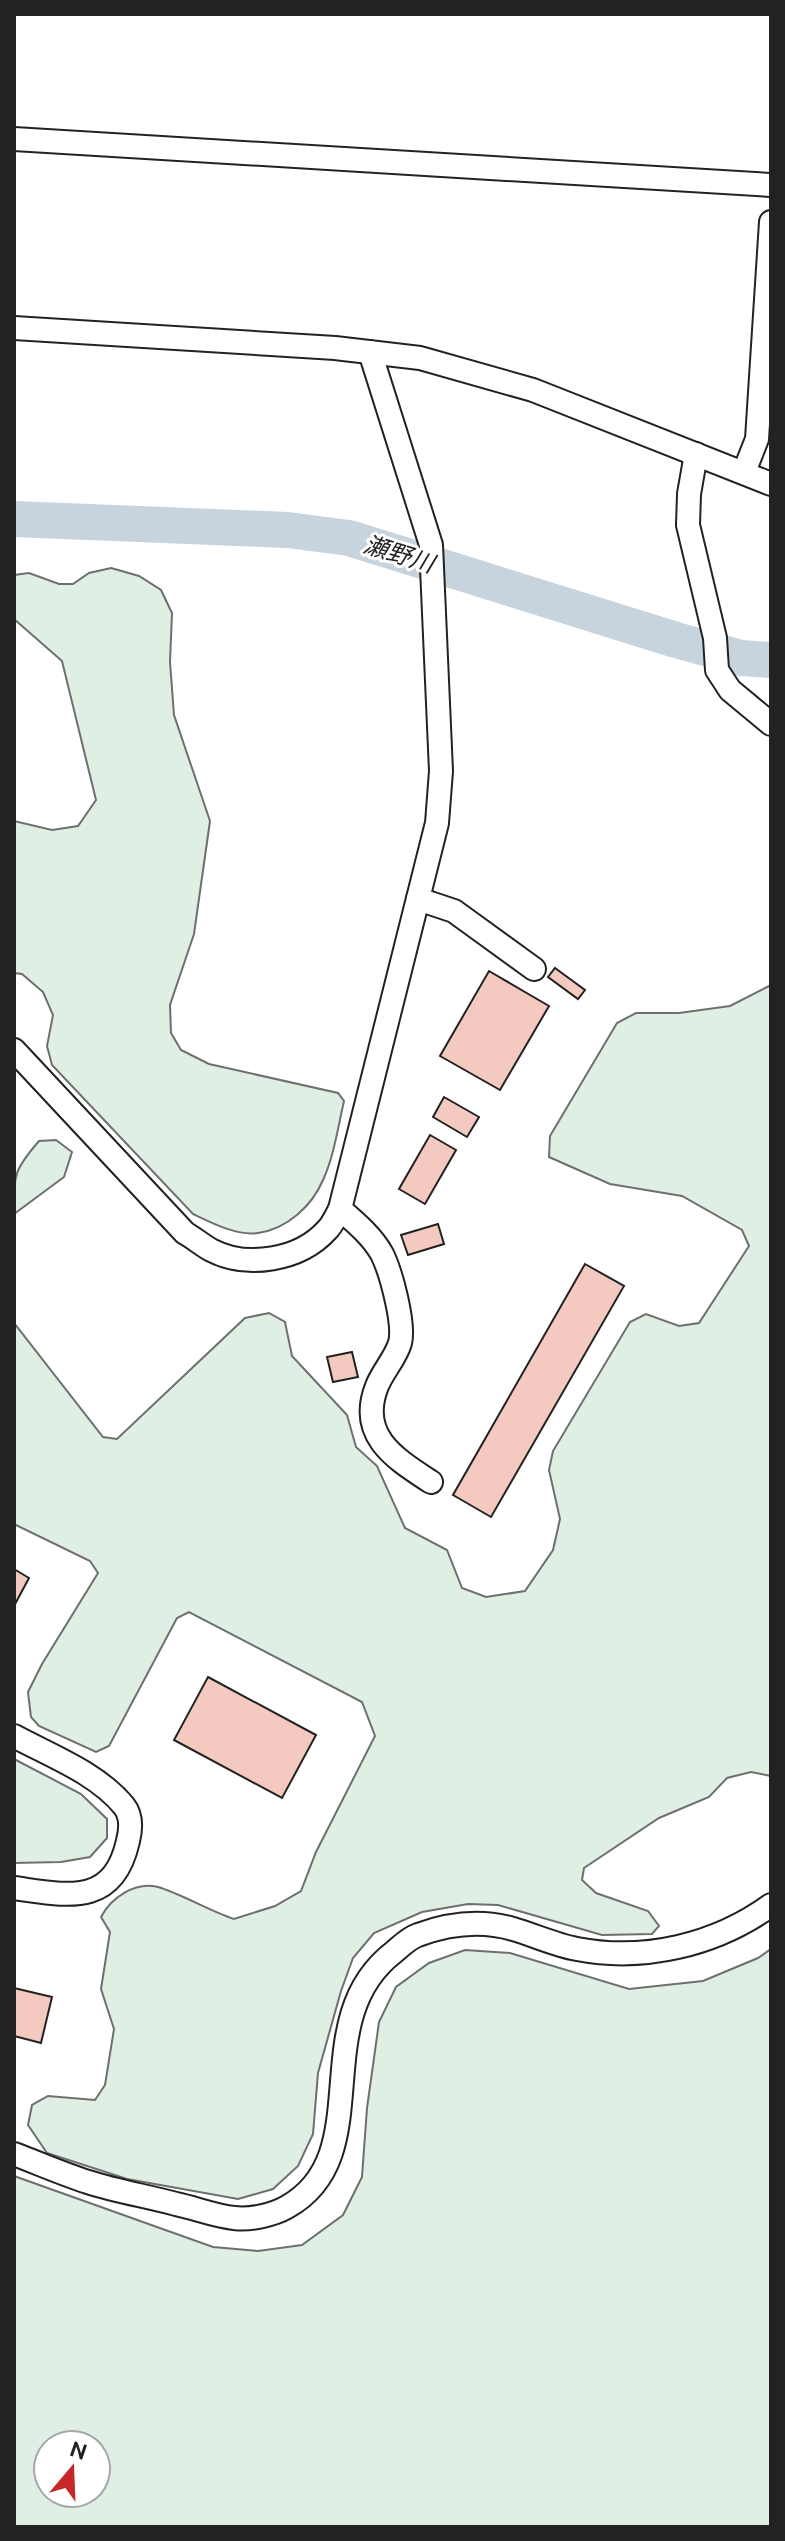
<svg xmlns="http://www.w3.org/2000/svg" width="785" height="2541" font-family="Ubuntu,'Noto Sans JP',sans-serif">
	<rect width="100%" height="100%" fill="#fff"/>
	<g fill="#e0efe3" stroke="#6f6f6f" stroke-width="2" fill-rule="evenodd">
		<path d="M 111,568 L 139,576 L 161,590 L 172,613 L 170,662 L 174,715 L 210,821 L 194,934 L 170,1005 L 171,1033 L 181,1050 L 209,1064 L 338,1093 L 344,1101 C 338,1127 334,1156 323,1180 C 312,1206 287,1229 258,1233 C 237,1236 212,1223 193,1214 L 52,1065 L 47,1046 L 53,1015 L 43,992 L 22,974 L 14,973 L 14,821 L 52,830 L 78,826 L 96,800 L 62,661 L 14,619 L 14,575 L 29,573 L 59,584 L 73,584 L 89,573 Z"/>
		<path d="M 771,985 L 771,1776 L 751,1772 L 727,1778 L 709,1797 L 659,1818 L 584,1868 L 582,1880 L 596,1893 L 648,1911 L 659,1926 L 652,1934 L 602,1935 L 498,1905 L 468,1904 L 422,1912 L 374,1933 L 353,1958 L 341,1991 L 318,2073 L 313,2134 L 298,2166 L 273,2189 L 238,2199 L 127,2179 L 47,2153 L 28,2125 L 32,2105 L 48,2096 L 95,2100 L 105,2085 L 114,2029 L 101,1989 L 110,1932 L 101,1917 C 111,1898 135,1881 158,1887 C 182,1894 209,1911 234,1919 L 275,1906 L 301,1891 L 316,1852 L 375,1736 L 362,1702 L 189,1612 L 177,1618 L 109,1746 L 96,1752 L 39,1726 L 31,1717 L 28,1692 L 42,1664 L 98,1573 L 90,1561 L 14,1524 L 14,1323 L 103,1437 L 117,1439 L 245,1318 L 269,1313 L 285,1322 L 292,1356 L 347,1415 L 356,1447 L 377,1466 L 405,1528 L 447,1550 L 462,1588 L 486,1597 L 525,1591 L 553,1550 L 560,1519 L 549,1470 L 553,1451 L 630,1322 L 646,1314 L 679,1326 L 699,1323 L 749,1246 L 742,1230 L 682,1196 L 610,1184 L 549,1157 L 550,1136 L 617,1023 L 636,1013 L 679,1013 L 730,1006 Z"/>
		<path d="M 56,1140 L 72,1152 L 64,1177 L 14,1214 C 14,1175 13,1171 39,1141 Z"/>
		<polygon points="14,1759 81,1794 107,1819 107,1838 90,1857 61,1862 14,1863"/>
		<path d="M 771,1949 L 771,2527 L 14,2527 L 14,2176 L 213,2247 L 258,2251 L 302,2245 L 343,2215 L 362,2177 L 367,2108 L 379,2022 L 396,1987 L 429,1963 L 465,1950 L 510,1953 L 629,1989 L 703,1981 L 758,1958 ZM 96,2445 L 96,2493 L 48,2493 L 48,2445 Z"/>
	</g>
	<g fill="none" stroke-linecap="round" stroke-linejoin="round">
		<polyline stroke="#c7d3dd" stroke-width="36" points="14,519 288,530 349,538 676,640 741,658 771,660"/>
	</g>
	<g fill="#f3c9c0" stroke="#222" stroke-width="2">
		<polygon points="555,968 585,990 578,999 548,977"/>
		<polygon points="489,971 549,1006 500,1090 440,1056"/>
		<polygon points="444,1097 479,1117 467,1137 433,1117"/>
		<polygon points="430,1135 456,1150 425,1204 399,1189"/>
		<polygon points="438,1224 444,1244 408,1255 401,1235"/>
		<polygon points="585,1264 624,1286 491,1517 453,1495"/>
		<polygon points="352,1352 358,1377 333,1382 327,1357"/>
		<polygon points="14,1569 29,1578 14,1606"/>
		<polygon points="208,1677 316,1735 282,1798 174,1740"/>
		<polygon points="14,1988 52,1997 41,2043 14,2036"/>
	</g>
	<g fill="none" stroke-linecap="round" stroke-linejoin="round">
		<defs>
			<g id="minor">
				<polyline points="14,139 771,185"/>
				<polyline points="14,328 335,348 420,358 533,390 771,484"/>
				<polyline points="696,454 689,494 688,525 715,638 717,670 730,690 771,724"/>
				<polyline points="744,472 757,439 771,222"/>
				<polyline points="418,899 454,911 534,969"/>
				<path d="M 14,1050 L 185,1233 C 194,1238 202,1245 211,1250 C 247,1269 300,1260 327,1230 C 333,1224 336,1216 340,1209 L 437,823 L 441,771 L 431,545 L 370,352"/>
				<path d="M 340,1209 C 355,1222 372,1236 382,1254 C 391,1272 405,1324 400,1343 C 395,1359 383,1371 377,1386 C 357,1436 396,1459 431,1482"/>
				<path d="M 14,1736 C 51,1756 97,1773 124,1806 C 132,1816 131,1829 128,1841 C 113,1908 66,1895 14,1888"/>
				<path d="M 14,2154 C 38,2163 63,2174 88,2182 C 116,2191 146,2196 176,2204 C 195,2208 215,2216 234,2218 C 251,2220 273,2215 287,2207 C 380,2155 304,2021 394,1952 C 401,1946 409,1938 418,1935 C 448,1924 482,1920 513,1929 C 534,1935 555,1945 577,1949 C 644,1962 716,1945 771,1905"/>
			</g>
		</defs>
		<use href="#minor" stroke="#222" stroke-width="26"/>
		<use href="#minor" stroke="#fff" stroke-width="22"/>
	</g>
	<g text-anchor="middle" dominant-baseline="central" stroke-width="6" stroke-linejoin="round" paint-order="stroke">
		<g font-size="24" font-style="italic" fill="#222" stroke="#fff">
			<text transform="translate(399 554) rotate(17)">瀬野川</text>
		</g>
	</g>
	<rect width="785" height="2541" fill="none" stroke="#222222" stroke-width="32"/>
	<g transform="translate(72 2469) rotate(19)"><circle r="38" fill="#ffffff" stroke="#a7a7a7" stroke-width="2"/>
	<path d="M0-6L14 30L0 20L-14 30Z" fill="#c62828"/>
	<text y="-12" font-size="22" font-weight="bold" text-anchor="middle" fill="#222222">N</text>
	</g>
</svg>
